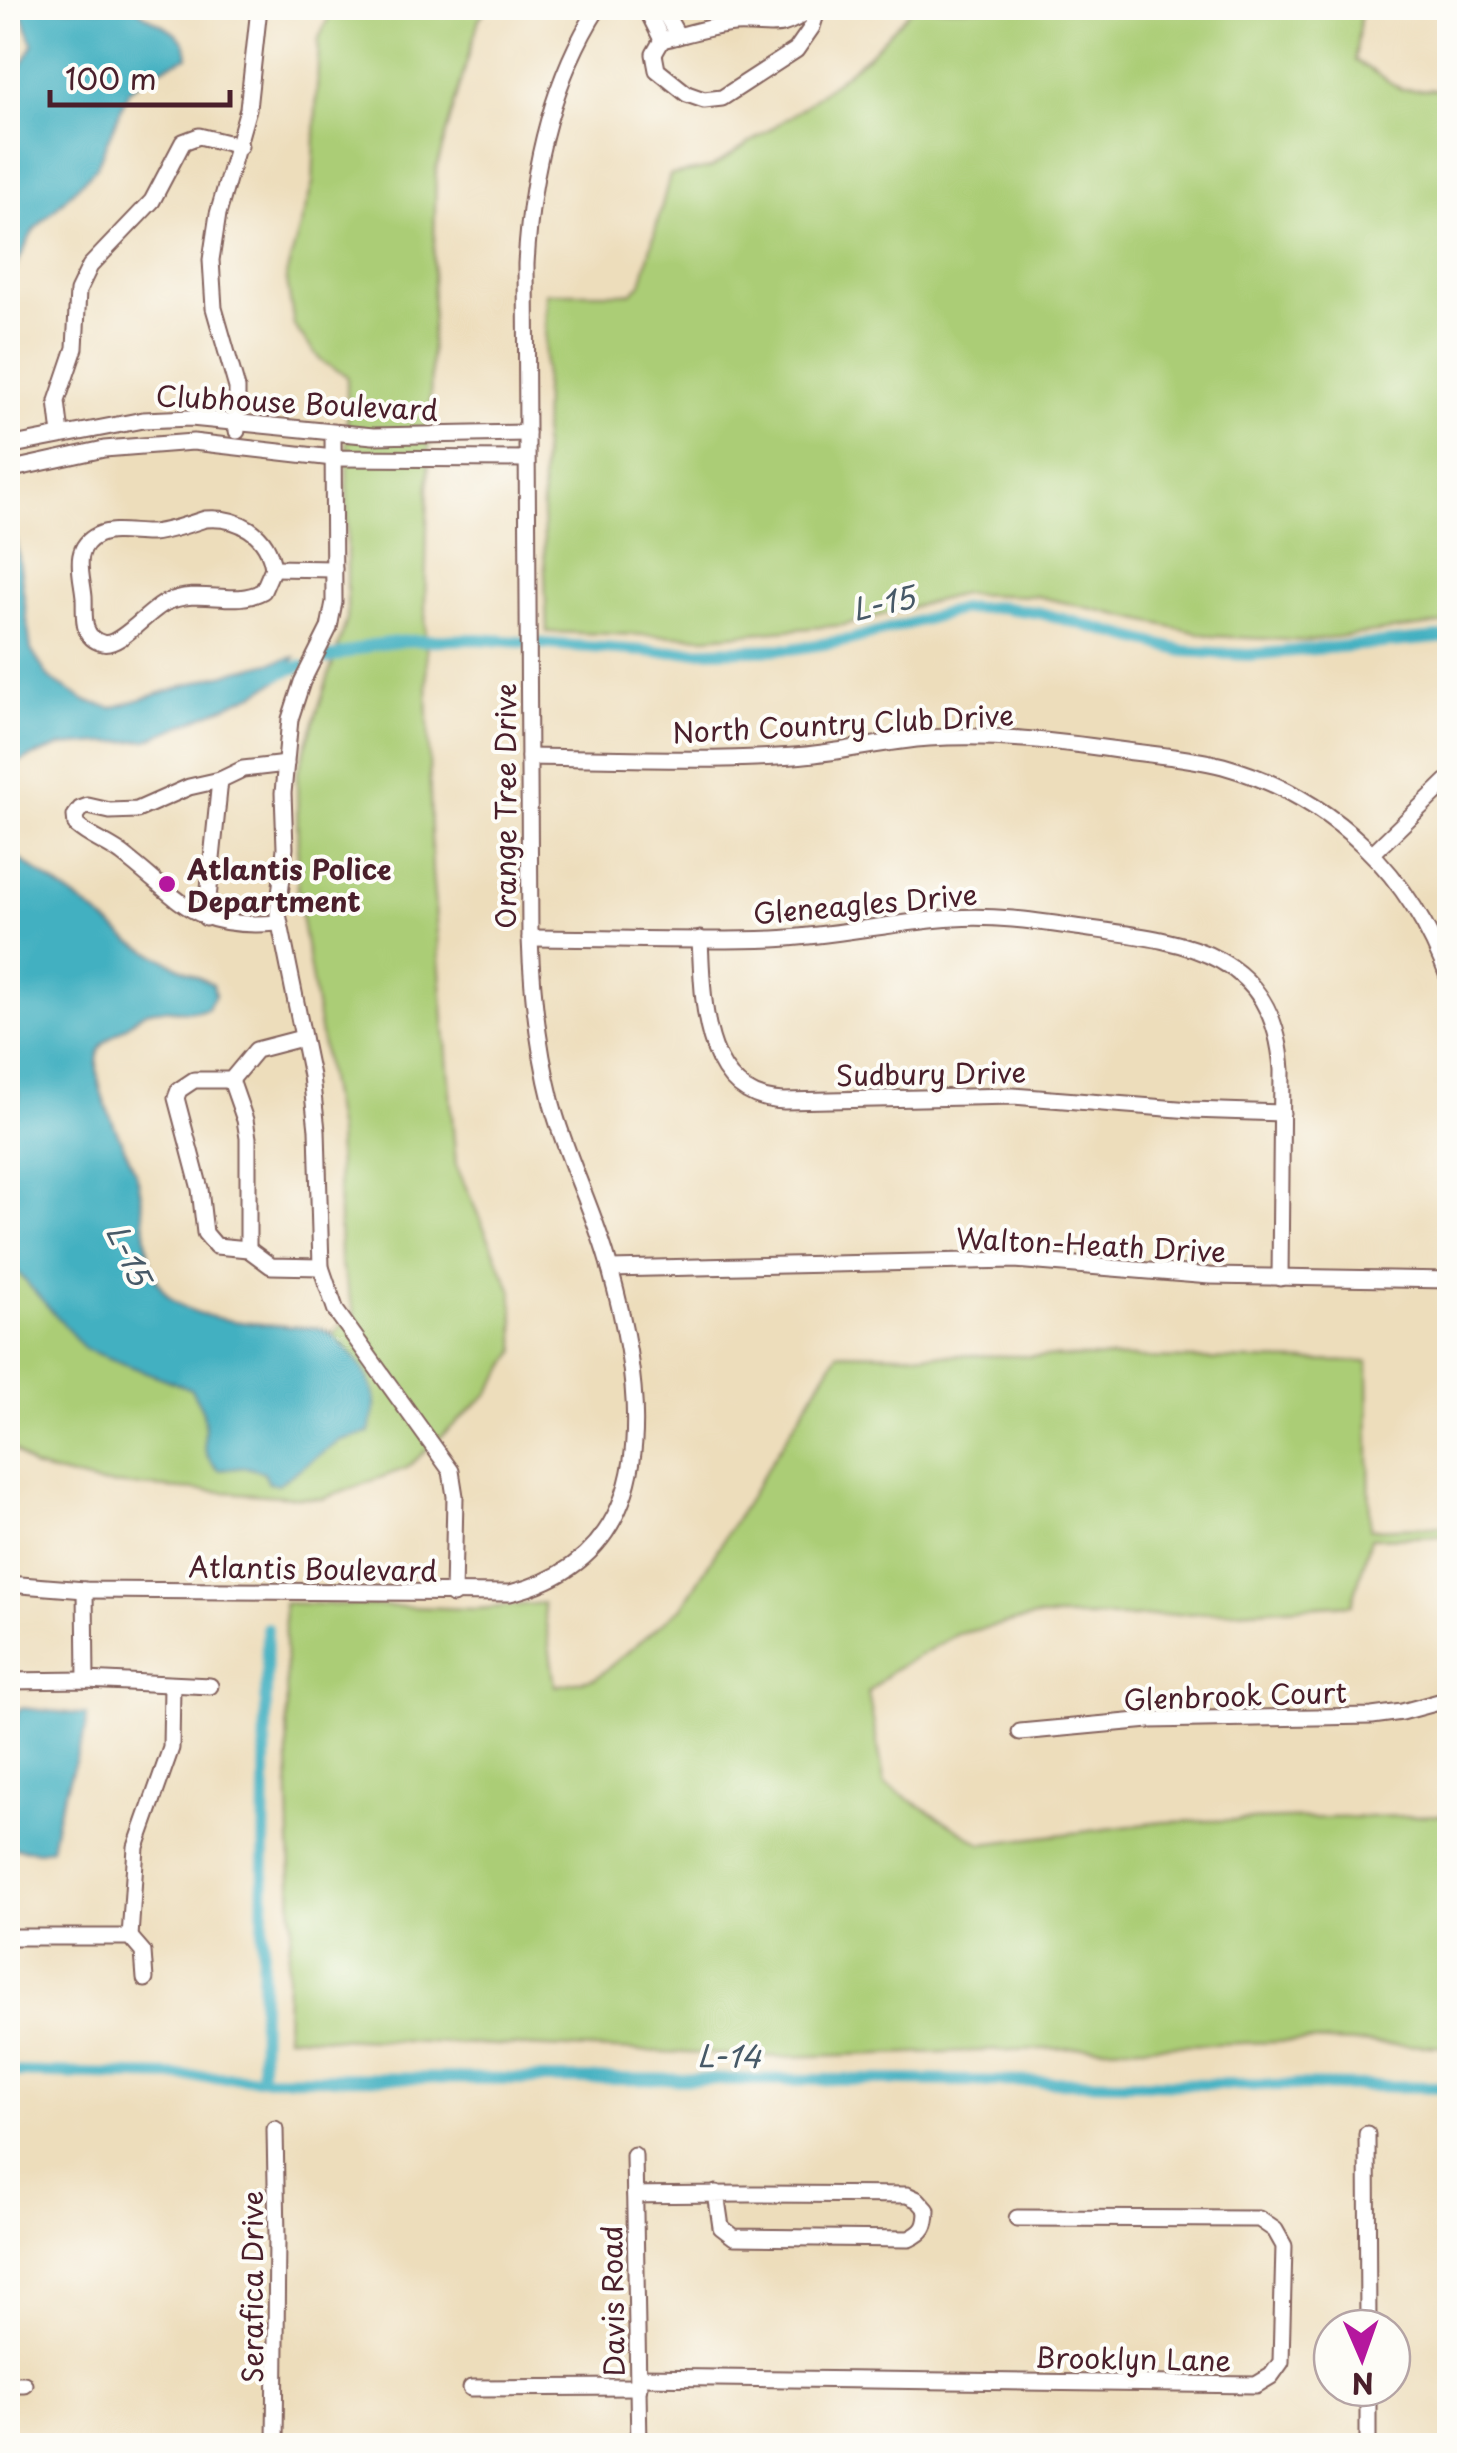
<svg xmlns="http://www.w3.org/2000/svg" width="1457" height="2453" font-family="'Playpen Sans',sans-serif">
	<rect width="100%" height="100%" fill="#fdfcf7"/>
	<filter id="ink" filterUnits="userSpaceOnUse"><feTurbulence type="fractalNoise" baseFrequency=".01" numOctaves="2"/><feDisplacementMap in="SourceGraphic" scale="20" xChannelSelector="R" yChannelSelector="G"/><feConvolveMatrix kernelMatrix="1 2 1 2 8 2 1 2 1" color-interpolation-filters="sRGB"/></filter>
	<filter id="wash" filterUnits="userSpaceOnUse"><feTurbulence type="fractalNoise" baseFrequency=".0048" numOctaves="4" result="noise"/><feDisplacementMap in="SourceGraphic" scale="40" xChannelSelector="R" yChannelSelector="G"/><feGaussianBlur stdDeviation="2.25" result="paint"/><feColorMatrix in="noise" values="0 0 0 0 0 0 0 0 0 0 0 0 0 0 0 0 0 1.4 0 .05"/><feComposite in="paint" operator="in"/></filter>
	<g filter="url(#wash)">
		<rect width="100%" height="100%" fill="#edddbb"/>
		<g fill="#abcd76" stroke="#7a7650" stroke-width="2.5">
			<path d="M 333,8 L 487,8 L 479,19 L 436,170 L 425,603 L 432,872 L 456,1165 L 512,1291 L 516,1351 L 488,1394 L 407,1468 L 322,1499 L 96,1483 L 33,1467 L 8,1444 L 8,851 L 90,909 L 131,942 L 213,985 L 215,995 L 207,1009 C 187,1015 166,1005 146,1012 C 138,1015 129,1025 121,1030 C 116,1034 107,1039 103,1044 C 81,1074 125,1144 136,1174 C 150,1214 136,1275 177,1303 C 210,1325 280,1325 320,1328 L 332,1333 L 355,1315 L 340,1262 L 337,1133 L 298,897 L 297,774 L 347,619 L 347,376 L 321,361 L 294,326 L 286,275 L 313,183 L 319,38 Z"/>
			<polygon points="913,8 1365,8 1360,19 1355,60 1401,89 1449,90 1449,623 1305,641 1212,636 1036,596 961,594 844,625 707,637 547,632 542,485 546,293 631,293 641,284 670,175 711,168 801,109 869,55"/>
			<polygon points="838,1353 1368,1362 1370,1529 1449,1526 1449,1536 1371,1538 1352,1604 1132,1617 1035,1617 958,1634 891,1671 868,1693 885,1784 982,1844 1163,1822 1449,1815 1449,2047 1308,2041 779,2057 286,2036 287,1971 292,1921 284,1603 476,1609 543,1603 555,1686 596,1678 682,1607"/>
		</g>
		<g fill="#43b0c1" stroke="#466876" stroke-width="2.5">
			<path d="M 20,8 L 136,8 C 153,24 188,31 188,57 L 154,71 L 129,90 L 96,168 L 33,231 L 13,273 L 8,301 L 11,357 L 8,362 L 8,88 L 33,45 Z"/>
			<polygon points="8,515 17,544 31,650 49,678 86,701 112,708 213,677 295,657 285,676 259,692 148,740 60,746 8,766"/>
			<path d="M 8,851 L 90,909 L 131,942 L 213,985 L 215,995 L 207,1009 C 187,1015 166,1005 146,1012 C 138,1015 129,1025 121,1030 C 116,1034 107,1039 103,1044 C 81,1074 125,1144 136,1174 C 150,1214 136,1275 177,1303 C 210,1325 280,1325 320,1328 C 345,1339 377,1380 375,1408 C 374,1416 371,1425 369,1433 L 341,1440 L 278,1484 L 268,1483 L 264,1472 L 246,1467 L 219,1470 C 194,1447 210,1439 203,1413 C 201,1406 194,1396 191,1389 L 85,1349 L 8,1261 L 8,1110 L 18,1101 L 18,1093 L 8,1075 Z"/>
			<polygon points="21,1708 87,1715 86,1729 58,1812 51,1848 40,1851 11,1848 8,1843 8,1765 17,1713"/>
		</g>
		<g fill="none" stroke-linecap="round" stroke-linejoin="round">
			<g stroke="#43b0c1" stroke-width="12">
				<polyline points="326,659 372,645 406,641 477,639 658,652 791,649 849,640 961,609 998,607 1040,613 1183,651 1248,655 1450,637"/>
				<polyline points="275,675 301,666"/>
				<polyline points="8,2072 261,2078 894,2080 1450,2087"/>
				<polyline points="261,2078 267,1628"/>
			</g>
		</g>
	</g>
	<g filter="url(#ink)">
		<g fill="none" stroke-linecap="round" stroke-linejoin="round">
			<defs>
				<g id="street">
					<polyline points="646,8 662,40"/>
					<polyline points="662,8 678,36"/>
					<path d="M 811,8 C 779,34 770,22 734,24 C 711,26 684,35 662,40 L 654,54 L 657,70 L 687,94 L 704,100 L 722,98 L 796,50 L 812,27 L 818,8"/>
					<polyline points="237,431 237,388 214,308 211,260 218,214 248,109 259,8"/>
					<polyline points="333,434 334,602 329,628 302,682 290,719 283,793 285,848 278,914 311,1076 317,1130 321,1267 336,1311 451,1471 455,1496 453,1595"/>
					<polyline points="61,435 57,401 75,348 78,291 90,266 152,201 183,142 199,136 240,146"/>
					<polyline points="8,446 143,420 191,418 373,436 527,433"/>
					<polyline points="8,470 104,449 193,442 333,458 526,459"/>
					<path d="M 205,519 C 238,516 268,533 273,568 L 263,591 C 232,608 201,586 165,603 C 148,611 119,648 102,643 C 80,637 85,614 84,597 C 82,574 71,548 98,535 C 114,528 135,534 152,533 C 170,531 187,525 205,519 Z"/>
					<polyline points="273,568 334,569"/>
					<path d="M 529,757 C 617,758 706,762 794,756 C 840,753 884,741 929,738 C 994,734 1055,741 1118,750 C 1153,755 1189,757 1223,766 C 1333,797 1412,875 1450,982"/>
					<polyline points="1373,853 1447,781"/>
					<polyline points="206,918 220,780"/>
					<path d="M 278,923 C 193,930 184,902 122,854 C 107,843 89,837 76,825 L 75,816 L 80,809 L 88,806 L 110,811 L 137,810 L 189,787 L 220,780 L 243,769 L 286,764"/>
					<path d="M 530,938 C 611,938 692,942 773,939 C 834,936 894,922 954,918 C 997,915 1040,922 1083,928 C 1179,941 1274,948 1282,1070 L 1280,1278"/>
					<path d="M 700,939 C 703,1000 702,1098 784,1101 L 1013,1096 L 1191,1110 L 1282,1113"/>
					<polyline points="302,1038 256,1050 231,1080 194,1080 179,1090 176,1098 200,1189 205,1233 216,1246 248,1249 271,1266 321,1267"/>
					<polyline points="231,1080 245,1120 248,1138 248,1249"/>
					<polyline points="610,1269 1015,1260 1210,1276 1450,1280"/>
					<path d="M 8,1584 L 85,1590 L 510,1593 C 667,1555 644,1391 610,1269 C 595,1212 567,1160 552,1104 C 538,1049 532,994 530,938 L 526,264 C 531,177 550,83 598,8"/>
					<polyline points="85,1590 86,1680"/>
					<polyline points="8,1681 86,1680 210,1686"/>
					<polyline points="1020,1732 1149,1720 1372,1716 1402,1712 1450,1699"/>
					<polyline points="8,1937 130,1937 143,1952 145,1979"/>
					<polyline points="130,1937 136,1847 171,1748 172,1685"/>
					<polyline points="275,2129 277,2238 275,2446"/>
					<polyline points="1367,2134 1368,2328"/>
					<polyline points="634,2155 639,2446"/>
					<path d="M 635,2195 C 726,2193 816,2194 907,2195 L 918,2200 L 927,2210 C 927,2226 924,2232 909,2239 L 734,2237 L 721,2227 L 716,2193"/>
					<polyline points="639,2377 1256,2385 1271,2376 1281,2362 1284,2246 1275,2230 1259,2219 1017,2218"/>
					<polyline points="8,2384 24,2384"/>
					<polyline points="471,2388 639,2387"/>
					<polyline points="1368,2388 1368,2446"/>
				</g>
			</defs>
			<use href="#street" stroke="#83625d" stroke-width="19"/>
			<use href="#street" stroke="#fff" stroke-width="15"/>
		</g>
	</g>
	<circle fill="#b5179e" stroke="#fdfcf7" stroke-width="4" cx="167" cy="884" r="10"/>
	<g text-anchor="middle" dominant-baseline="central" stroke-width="8" stroke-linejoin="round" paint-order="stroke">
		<g font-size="28" fill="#4a1f2b" stroke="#fdfcf7">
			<text transform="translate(297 402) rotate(3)">Clubhouse Boulevard</text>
			<text transform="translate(843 723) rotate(-3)">North Country Club Drive</text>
			<text transform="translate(504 806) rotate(-90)">Orange Tree Drive</text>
			<text transform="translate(865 903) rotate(-5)">Gleneagles Drive</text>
			<text transform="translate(931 1073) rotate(-1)">Sudbury Drive</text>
			<text transform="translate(1091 1244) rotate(3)">Walton-Heath Drive</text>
			<text transform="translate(313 1568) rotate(1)">Atlantis Boulevard</text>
			<text transform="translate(1235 1695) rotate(-2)">Glenbrook Court</text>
			<text transform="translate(251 2287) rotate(-90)">Serafica Drive</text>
			<text transform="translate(612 2301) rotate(-91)">Davis Road</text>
			<text transform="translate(1133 2358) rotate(1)">Brooklyn Lane</text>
		</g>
		<g font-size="28" font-weight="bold" fill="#4a1f2b" stroke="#fdfcf7" text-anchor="start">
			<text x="187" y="868">Atlantis Police<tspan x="187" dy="32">Department</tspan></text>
		</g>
		<g font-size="30" font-style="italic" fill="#475967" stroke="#fdfcf7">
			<text transform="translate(883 602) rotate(-13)">L-15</text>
			<text transform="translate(130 1254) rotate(65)">L-15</text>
			<text transform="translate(729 2055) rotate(1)">L-14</text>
		</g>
	</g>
	<rect width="1457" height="2453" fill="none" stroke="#fdfcf7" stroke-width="40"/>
	<g transform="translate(1362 2358) rotate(178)"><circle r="48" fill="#fdfcf7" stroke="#b5a4a5" stroke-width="2.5"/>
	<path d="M0-8L18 38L0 25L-18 38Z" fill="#b5179e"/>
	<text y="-15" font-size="28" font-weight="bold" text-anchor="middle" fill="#4a1f2b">N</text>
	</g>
	<path d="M50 90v15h180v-15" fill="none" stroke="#4a1f2b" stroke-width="5"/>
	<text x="65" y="90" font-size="30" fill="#4a1f2b" stroke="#fdfcf7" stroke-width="8" paint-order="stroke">100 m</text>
</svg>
